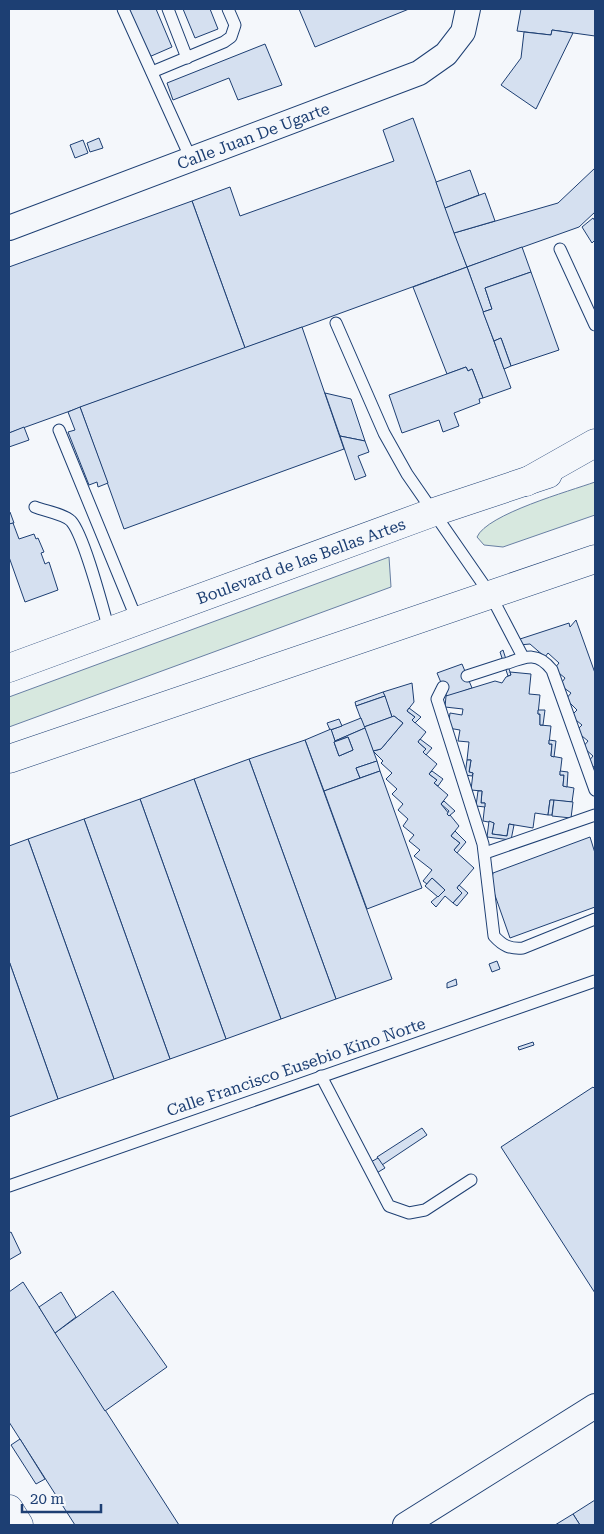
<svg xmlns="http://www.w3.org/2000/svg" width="604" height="1534" font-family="'Roboto Serif',serif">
	<rect width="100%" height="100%" fill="#f4f7fb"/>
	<g fill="#d7e8df" stroke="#687fa3">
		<path d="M 595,482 L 595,515 L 503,547 L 484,545 L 477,537 C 487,514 570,491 595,482 Z"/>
		<polygon points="389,557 391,587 9,727 9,697"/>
	</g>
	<g fill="#d5e0f0" stroke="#1d3f73" fill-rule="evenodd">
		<polygon points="129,9 156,9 172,47 149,57"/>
		<polygon points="183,9 210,9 218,29 195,38"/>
		<polygon points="299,9 409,9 315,47"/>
		<polygon points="521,9 595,9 595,36 552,30 551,35 517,31"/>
		<polygon points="552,30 573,33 536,109 501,85 521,58 524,32 551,35"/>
		<polygon points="265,44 282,85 238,100 229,78 173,100 167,83"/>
		<polygon points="413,118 467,267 245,348 192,201 230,187 240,216 394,161 383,130"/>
		<polygon points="99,138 103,148 90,152 87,143"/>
		<polygon points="83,140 88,153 75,158 70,145"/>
		<polygon points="595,168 595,212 579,227 467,267 454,233 558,203"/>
		<polygon points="470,170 479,195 445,208 436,182"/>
		<polygon points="485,193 495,221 454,233 445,208"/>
		<polygon points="192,201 245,348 9,433 9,267"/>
		<polygon points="593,218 595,221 595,240 592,243 582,227"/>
		<polygon points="522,247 531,272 485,288 492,309 483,312 467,267"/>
		<polygon points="467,267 511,388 483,398 472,369 468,371 466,367 447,374 413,287"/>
		<polygon points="531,272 559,350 511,366 501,338 494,341 483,312 492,309 485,288"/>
		<polygon points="302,327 344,449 124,529 80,407"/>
		<polygon points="501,338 511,366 504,369 494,341"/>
		<polygon points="466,367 468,371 472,369 483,398 479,399 480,403 454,413 459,426 443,432 439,420 402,433 389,395"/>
		<polygon points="325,393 351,399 365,441 340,436"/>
		<polygon points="80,407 108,483 98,487 97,482 89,485 68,432 75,430 68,412"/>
		<polygon points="24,427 29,440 9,447 9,433"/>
		<polygon points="340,436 365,441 369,452 358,456 366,476 355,480"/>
		<polygon points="10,512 14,523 9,524 9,513"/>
		<polygon points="13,523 19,539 34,534 36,539 38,538 44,552 41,553 45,564 49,562 58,590 25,602 9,557 9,524"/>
		<polygon points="576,620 595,673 595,768 588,762 593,756 583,747 588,741 576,731 582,725 571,716 577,710 566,699 571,693 560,685 565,678 554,669 559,663 548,653 545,657 530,644 519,645 517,640 569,623 570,627"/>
		<polygon points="503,650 511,675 508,676 500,652"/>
		<polygon points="462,664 472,688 447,697 437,673"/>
		<polygon points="510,672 531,674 529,694 540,695 538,714 540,714 540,725 551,726 549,744 552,744 551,756 562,758 560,775 564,775 563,786 574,788 572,802 550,800 548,815 535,813 533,828 509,824 507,836 492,834 494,823 483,821 485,803 481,803 482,791 471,790 473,773 469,772 471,760 467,760 469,742 458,741 460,730 448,728 450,713 462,715 463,709 445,707 446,696 495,681 502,683 506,677 511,675"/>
		<polygon points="412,683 414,702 407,711 415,717 412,720 426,732 418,742 426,749 423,752 437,764 429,774 437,780 434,783 448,795 441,804 459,826 451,836 460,843 454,850 474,868 457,888 462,893 453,903 445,896 436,907 431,902 445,890 432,878 427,884 423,881 432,870 414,856 420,850 409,841 414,835 403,826 408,819 398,810 403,804 392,794 397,789 386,779 392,773 381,763 383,761 373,751 381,749 403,723 394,716 392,717 383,692"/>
		<polygon points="383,692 385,696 356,706 355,702"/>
		<polygon points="385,696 392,717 364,727 356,706"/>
		<polygon points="409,708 421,717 415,723 412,720 415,717 407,711"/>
		<polygon points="538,710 545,710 543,725 540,725 540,714 538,714"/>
		<polygon points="394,716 403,723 381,749 373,751 364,727"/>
		<polygon points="361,718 365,728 335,741 331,730"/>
		<polygon points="339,719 342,726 330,730 327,723"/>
		<path d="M 365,728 L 377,761 L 356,768 L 360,778 L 324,791 L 305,740 L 331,729 L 335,741 ZM 348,737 L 353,750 L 339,756 L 334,742 Z"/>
		<polygon points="348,737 353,750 339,756 334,742"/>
		<polygon points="420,739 432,748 426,755 423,752 426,749 418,742"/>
		<polygon points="305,740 392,979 336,999 249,759"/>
		<polygon points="549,740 556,741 554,757 551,756 552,744 549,744"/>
		<polygon points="249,759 336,999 281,1019 194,779"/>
		<polygon points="467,760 471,760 469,772 473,773 472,776 465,775"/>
		<polygon points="377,761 380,771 360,778 356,768"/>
		<polygon points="380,771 422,888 367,909 324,791"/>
		<polygon points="432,771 443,779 438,786 434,783 437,780 429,774"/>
		<polygon points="560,771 568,772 567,787 563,786 564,775 560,775"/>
		<polygon points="194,779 281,1019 226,1039 140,799"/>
		<polygon points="478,791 482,791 481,803 485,803 485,807 476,806"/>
		<polygon points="140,799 226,1039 170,1059 84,819"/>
		<polygon points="550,800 554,800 552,815 548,815"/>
		<polygon points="554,800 573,802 571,818 552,816"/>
		<polygon points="444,801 455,811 449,816 447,814 449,811 441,804"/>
		<polygon points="84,819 170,1059 114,1079 28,839"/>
		<polygon points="489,821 494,823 492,834 507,836 509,824 514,825 511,840 487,837"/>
		<polygon points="455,831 466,842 457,853 454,850 460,843 451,836"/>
		<polygon points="590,837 595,853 595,907 510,938 491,884 493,873"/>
		<polygon points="28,839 114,1079 58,1099 9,961 9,846"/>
		<polygon points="432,878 445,890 438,897 425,886"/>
		<polygon points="459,885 468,893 457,906 453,903 462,893 457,888"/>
		<polygon points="9,961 58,1099 9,1117"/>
		<polygon points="497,961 500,969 492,972 489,964"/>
		<polygon points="456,979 457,985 447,988 447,983"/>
		<polygon points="533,1042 534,1045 519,1050 518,1047"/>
		<polygon points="593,1087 595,1089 595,1293 501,1147"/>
		<polygon points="422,1128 427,1135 382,1165 377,1157"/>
		<polygon points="378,1158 385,1168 375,1174 369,1163"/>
		<polygon points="11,1232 21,1253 9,1260 9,1233"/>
		<polygon points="23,1282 39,1307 179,1525 75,1525 9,1422 9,1292"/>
		<polygon points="113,1291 167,1367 105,1411 55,1333"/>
		<polygon points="61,1292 76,1317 55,1333 39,1307"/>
		<polygon points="20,1439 45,1479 36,1484 11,1445"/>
		<polygon points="595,1500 595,1525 580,1525 573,1514"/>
		<polygon points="573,1514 580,1525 555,1525"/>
	</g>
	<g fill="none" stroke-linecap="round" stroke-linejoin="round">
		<defs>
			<g id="service">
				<polyline points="123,9 191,159"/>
				<polyline points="168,9 187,58"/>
				<polyline points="152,72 224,42 231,37 235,25 228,9"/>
				<polyline points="560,249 595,325"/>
				<polyline points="336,323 384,433 407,474 490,594 523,657"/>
				<polyline points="59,430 137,620"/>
				<path d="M 35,507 C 45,511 64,514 71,521 C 84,535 103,609 109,630"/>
				<path d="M 508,663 C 527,656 538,652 552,670 L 595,790"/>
				<polyline points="467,676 504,664"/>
				<path d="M 443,687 L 437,699 L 483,844 L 494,936 C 503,946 510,949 523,948 L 595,919"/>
				<polyline points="485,853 595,815"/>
				<polyline points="321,1076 389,1206 409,1213 425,1210 471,1180"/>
				<polyline points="9,1186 595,981"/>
			</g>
			<g id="minor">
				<path id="s1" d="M 9,228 L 419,73 L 446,54 L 463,32 L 468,9"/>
				<polyline points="405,1525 595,1406"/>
			</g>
			<polyline id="tertiary" points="9,1509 19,1525"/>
			<g id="primary">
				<path id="s2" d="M 9,668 L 434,512 L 548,474"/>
				<polyline points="9,759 595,559"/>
			</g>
			<polyline id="trunk" points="526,482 595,443"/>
		</defs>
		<use href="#service" stroke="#1d3f73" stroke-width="13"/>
		<use href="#minor" stroke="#1d3f73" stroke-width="26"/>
		<use href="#tertiary" stroke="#1d3f73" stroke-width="29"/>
		<use href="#primary" stroke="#1d3f73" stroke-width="29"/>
		<use href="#trunk" stroke="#1d3f73" stroke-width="29"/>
		<use href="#service" stroke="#f4f7fb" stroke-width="11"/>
		<use href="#minor" stroke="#f4f7fb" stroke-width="24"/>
		<use href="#tertiary" stroke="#f4f7fb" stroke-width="28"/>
		<use href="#primary" stroke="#f4f7fb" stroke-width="28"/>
		<use href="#trunk" stroke="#f4f7fb" stroke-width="28"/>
	</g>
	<g text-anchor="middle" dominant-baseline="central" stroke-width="4" stroke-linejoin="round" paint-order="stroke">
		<g font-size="16" fill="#1d3f73" stroke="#f4f7fb">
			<text stroke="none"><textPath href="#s1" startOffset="261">Calle Juan De Ugarte</textPath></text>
			<text stroke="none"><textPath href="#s2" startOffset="311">Boulevard de las Bellas Artes</textPath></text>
			<text transform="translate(296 1067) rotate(-19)">Calle Francisco Eusebio Kino Norte</text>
		</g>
	</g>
	<rect width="604" height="1534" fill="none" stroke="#1d3f73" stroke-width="20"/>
	<path d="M22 1504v8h79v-8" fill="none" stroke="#1d3f73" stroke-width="2.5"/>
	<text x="30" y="1504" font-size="15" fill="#1d3f73" stroke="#f4f7fb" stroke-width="4" paint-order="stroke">20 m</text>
</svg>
